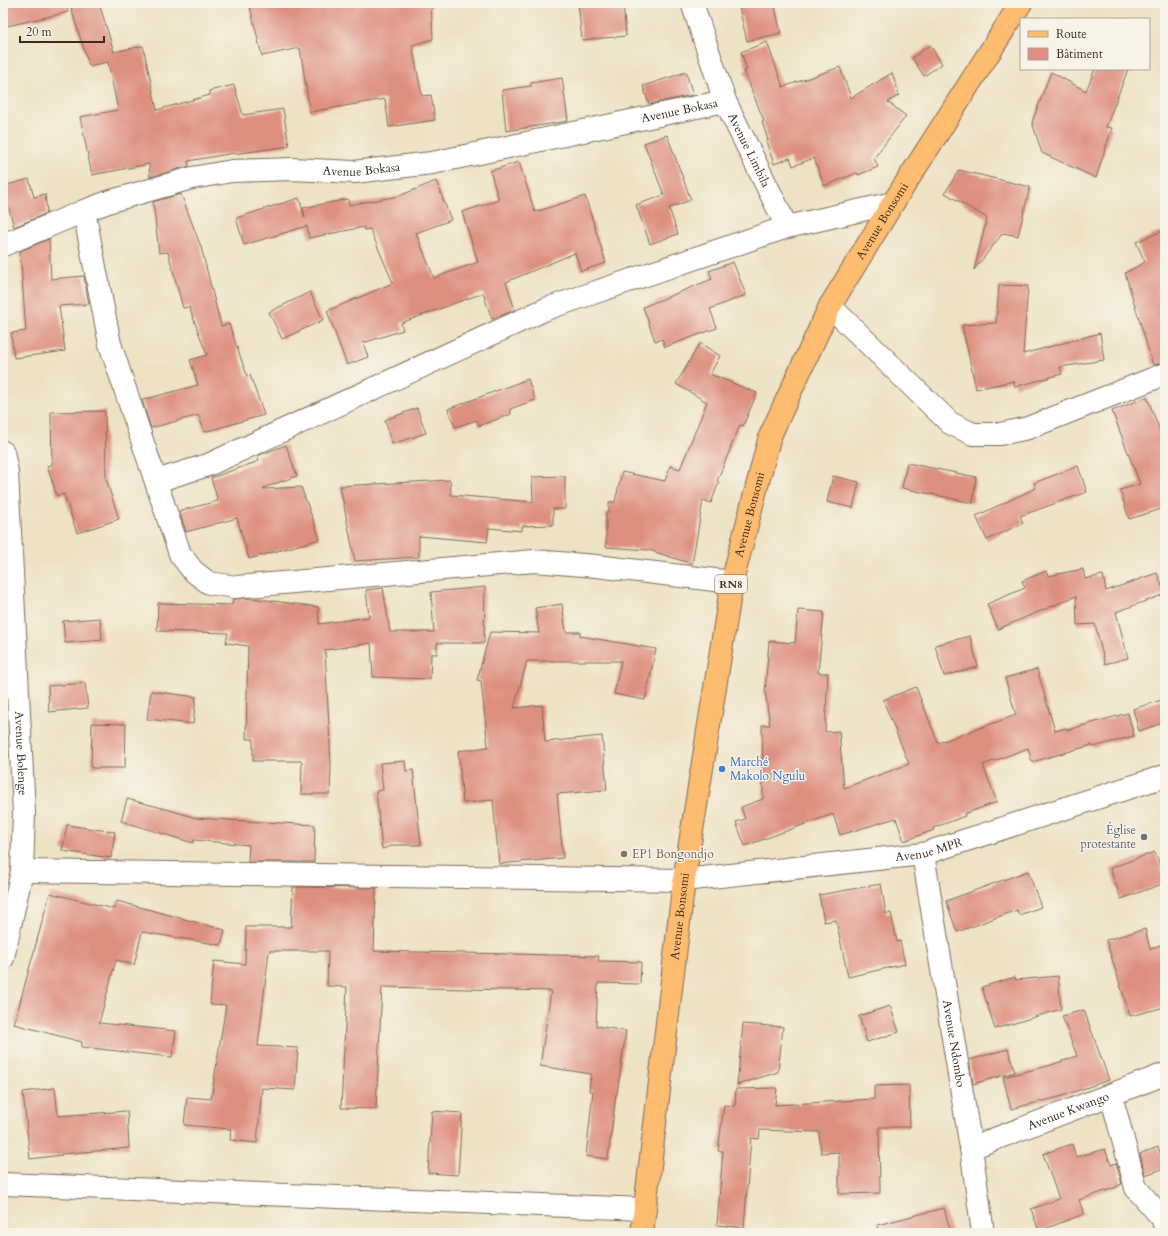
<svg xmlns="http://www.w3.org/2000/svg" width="1168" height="1236" font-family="Cardo,serif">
	<rect width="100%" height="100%" fill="#f7f3e8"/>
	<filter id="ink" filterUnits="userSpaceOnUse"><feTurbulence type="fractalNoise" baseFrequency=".025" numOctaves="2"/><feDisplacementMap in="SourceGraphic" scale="8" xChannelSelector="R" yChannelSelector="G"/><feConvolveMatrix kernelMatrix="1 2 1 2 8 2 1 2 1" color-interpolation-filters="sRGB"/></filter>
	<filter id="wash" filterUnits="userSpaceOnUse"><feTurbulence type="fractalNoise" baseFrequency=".012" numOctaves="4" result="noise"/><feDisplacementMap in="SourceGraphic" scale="16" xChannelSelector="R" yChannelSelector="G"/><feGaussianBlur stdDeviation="0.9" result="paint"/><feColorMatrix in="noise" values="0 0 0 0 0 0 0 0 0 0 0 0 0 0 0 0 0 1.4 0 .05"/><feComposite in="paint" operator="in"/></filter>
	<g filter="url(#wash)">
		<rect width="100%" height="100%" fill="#eee2c4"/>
		<g id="blocks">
			<g fill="#de9080">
				<polygon points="3,3 66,3 68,12 3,27"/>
				<polygon points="89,3 99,3 114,52 143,46 157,110 210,95 209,91 234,85 243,115 283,109 289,146 234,154 234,153 188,161 189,166 150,177 149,164 92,175 80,117 118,110 108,62 89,66 71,8"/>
				<polygon points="249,3 431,3 433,39 412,45 422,96 431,95 435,120 389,127 385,99 310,112 300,48 262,56"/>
				<polygon points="578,3 623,3 626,36 582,40"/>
				<polygon points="738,3 774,3 781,33 747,41"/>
				<polygon points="767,42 783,87 840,67 851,98 892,73 899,95 888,102 906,116 874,158 878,167 858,175 857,173 824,186 814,158 793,166 790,158 774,164 766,141 768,140 762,122 764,121 744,71 747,70 741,52"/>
				<polygon points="930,45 942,64 924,76 912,58"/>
				<polygon points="1095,69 1128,69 1106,127 1112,128 1096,178 1042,153 1032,122 1051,72 1086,91"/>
				<polygon points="686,72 693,95 649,104 643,86"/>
				<polygon points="562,78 568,121 506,131 502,90 531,86 531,83"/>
				<polygon points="667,135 691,200 669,208 678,234 650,244 636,205 664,195 644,143"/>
				<polygon points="519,162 535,212 585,196 606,263 581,271 575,253 506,282 515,310 492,319 483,293 401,323 403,330 363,343 368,357 347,365 327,311 393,283 370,229 364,230 364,227 309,238 307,226 244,245 236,218 299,198 305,218 303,208 348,199 349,205 399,196 436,181 451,220 416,233 434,278 478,262 462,212 499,200 490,171"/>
				<polygon points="959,170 1030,187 1018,236 1003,233 974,270 987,218 945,193"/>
				<polygon points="29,179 34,197 45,194 47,213 14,227 3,186"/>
				<polygon points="181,194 201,247 221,326 229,324 247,376 250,375 264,415 204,432 199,415 151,428 142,400 198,385 190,360 207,355 189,307 183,308 168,252 159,253 153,202"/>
				<polygon points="1165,230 1165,362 1153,365 1125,273 1145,262 1136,242"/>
				<polygon points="49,239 51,279 84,276 89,304 59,306 65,351 14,358 11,333 26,331 20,251"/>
				<polygon points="733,262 746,295 710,309 717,328 665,347 662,339 655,341 643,307 712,279 709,271"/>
				<polygon points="999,285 1028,286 1023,354 1100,333 1104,360 1060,367 1062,374 1015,387 1014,381 976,389 962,325 996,323"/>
				<polygon points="310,292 323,320 282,339 269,312"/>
				<polygon points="700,343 720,356 710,374 757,393 743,426 740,425 717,481 719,482 711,503 703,500 692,564 649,550 606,547 606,513 609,512 609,502 615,502 622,472 665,481 670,466 680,469 707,402 676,384"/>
				<polygon points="528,379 535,400 510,409 511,414 479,426 477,420 455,427 448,409"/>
				<polygon points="1147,397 1165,444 1165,508 1129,519 1120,490 1140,484 1112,411"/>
				<polygon points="417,408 426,433 392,444 385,420"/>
				<polygon points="105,411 106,479 119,519 77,533 64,494 57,496 47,466 52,465 51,412"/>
				<polygon points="286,445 297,476 263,488 264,489 301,487 320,539 249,559 237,518 186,532 179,511 218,501 211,478 259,461 257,456"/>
				<polygon points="907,463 976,477 973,503 902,488"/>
				<polygon points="1078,466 1087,492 1020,516 1023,523 987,540 976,516 1036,488 1034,483"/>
				<polygon points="565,476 565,509 553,509 553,525 522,526 522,531 489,528 487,542 419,536 419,557 355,561 340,486 450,480 451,495 533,502 532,477"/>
				<polygon points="833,476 859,482 853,508 827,502"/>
				<polygon points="1083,569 1085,579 1103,575 1106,591 1157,573 1165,594 1116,612 1128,658 1105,664 1095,624 1077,625 1076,596 998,629 987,604 1025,588 1022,581 1046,571 1048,576"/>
				<polygon points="485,587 484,643 437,643 437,654 431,654 430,679 373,677 371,643 325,650 331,764 330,794 301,794 302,761 253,761 253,739 246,739 248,646 226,643 228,633 157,631 158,603 232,605 233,599 251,598 318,607 319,624 369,617 366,590 383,588 390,632 434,632 431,592"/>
				<polygon points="562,604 566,632 580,632 580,636 656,649 645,700 614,694 621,661 527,661 514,708 542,705 545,742 602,736 607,790 557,794 563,858 499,864 493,800 463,803 458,751 488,747 481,681 477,680 490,632 539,633 535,608"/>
				<polygon points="798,610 824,612 818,673 828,673 825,732 839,731 844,788 909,764 883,700 916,687 938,743 1016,715 1005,678 1037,669 1055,731 1067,728 1067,730 1128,713 1134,736 1093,747 1092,745 1032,762 1028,748 983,765 997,802 964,814 965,816 933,828 934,830 904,841 896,818 840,835 833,814 745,846 736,822 745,819 741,807 763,799 762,725 770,725 765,692 769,641 795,643"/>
				<polygon points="100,618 102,640 65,643 63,621"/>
				<polygon points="970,636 978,667 944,676 935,645"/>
				<polygon points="85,683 88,708 49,712 48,686"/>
				<polygon points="151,691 196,697 193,724 147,719"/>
				<polygon points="1165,699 1165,722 1139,731 1133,709"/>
				<polygon points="92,723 126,724 125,768 91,768"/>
				<polygon points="405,761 406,771 413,770 421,845 395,845 382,849 376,791 383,790 380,763"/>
				<polygon points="127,799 170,810 196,818 315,825 314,862 248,862 249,845 194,840 193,843 121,821"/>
				<polygon points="67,825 115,832 111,858 62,851"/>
				<polygon points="1155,852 1165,879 1165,883 1121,899 1110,868"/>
				<polygon points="1028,871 1041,907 1019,915 1017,910 957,932 946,901"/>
				<polygon points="881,884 886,914 891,913 897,942 900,941 905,964 848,977 836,920 824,922 819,895"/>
				<polygon points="293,887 376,888 374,951 599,956 598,961 641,962 640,984 598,983 596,1026 626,1031 617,1094 616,1094 608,1159 586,1156 593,1091 589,1091 591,1074 540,1066 551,991 382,987 376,1109 341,1108 347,987 327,986 328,951 269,951 258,1046 298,1048 295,1090 262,1088 257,1143 230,1140 231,1129 184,1125 187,1097 211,1099 226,1005 210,1004 214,961 245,964 246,927 291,927"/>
				<polygon points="50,893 114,909 117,901 225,930 221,945 142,932 134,965 116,960 99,1023 176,1031 172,1057 81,1047 82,1042 14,1024"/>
				<polygon points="1145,929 1150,949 1165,943 1165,1007 1130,1016 1106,940"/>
				<polygon points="1058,976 1061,1009 995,1029 982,987 1015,977 1016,980"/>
				<polygon points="890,1006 899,1032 867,1042 859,1016"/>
				<polygon points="1084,1010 1109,1080 1059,1097 1011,1109 1003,1077 1048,1066 1077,1056 1062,1016"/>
				<polygon points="743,1024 783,1027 778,1072 737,1085"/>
				<polygon points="1008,1049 1015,1072 973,1084 969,1060"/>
				<polygon points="909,1085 910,1127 879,1127 880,1193 839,1194 839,1152 821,1153 819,1132 760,1130 759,1139 751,1138 744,1228 717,1225 723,1151 718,1151 724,1105 735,1106 736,1089 777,1088 775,1105 874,1099 874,1086"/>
				<polygon points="55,1088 58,1116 127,1111 129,1148 61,1154 62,1155 30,1159 23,1092"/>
				<polygon points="432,1111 462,1113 458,1175 428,1173"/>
				<polygon points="1072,1144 1076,1157 1105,1149 1111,1165 1116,1163 1122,1184 1117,1186 1117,1187 1079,1200 1084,1214 1039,1231 1031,1209 1059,1199 1043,1154"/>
				<polygon points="1158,1147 1165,1168 1145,1175 1140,1154"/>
				<polygon points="944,1208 951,1233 878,1233 877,1225"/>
			</g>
		</g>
	</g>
	<g filter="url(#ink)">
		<use href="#blocks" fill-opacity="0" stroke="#7a6a58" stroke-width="1"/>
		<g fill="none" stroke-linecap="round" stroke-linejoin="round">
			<defs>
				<g id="minor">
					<path id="s1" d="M 692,3 L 725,101 L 787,227"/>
					<polyline points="84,211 110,344 180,554 193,571 209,583 236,587 534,561 596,566 732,582"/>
					<path id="s2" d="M 3,245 L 84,211 L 111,201 L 192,178 L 232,171 L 292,169 L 354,172 L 432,163 L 725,101"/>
					<polyline points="830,306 950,423 973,434 1000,434 1028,428 1165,374"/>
					<path id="s3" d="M 3,452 L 7,472 L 24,813 L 22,871 L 3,958"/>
					<polyline points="156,481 208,465 546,309 787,227 893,203"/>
					<path id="s4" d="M 923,854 L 971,1148 L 983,1233"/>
					<path id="s5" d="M 22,871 L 684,880 L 923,854 L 1165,776"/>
					<polyline points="1111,1095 1136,1188 1162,1218 1165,1226"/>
					<path id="s6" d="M 971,1148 L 1165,1074"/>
					<polyline points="3,1184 645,1209"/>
				</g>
				<g id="major">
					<path id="s7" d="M 642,1233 L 684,880 L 732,582 L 770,436 L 830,306 L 893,203 L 1021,3"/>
				</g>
			</defs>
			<use href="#minor" stroke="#7a6a58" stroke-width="24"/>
			<use href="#major" stroke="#7a6a58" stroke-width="24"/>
			<use href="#minor" stroke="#fff" stroke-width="22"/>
			<use href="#major" stroke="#fdbc70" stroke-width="22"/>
		</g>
	</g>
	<circle fill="#3f7fe0" stroke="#f7f3e8" stroke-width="1.5" cx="722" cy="769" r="4"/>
	<circle fill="#6b7280" stroke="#f7f3e8" stroke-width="1.5" cx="1144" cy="837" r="4"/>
	<circle fill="#8d6e63" stroke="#f7f3e8" stroke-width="1.5" cx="624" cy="854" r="4"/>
	<g text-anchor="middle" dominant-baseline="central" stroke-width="3" stroke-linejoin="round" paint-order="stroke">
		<rect fill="#f7f3e8" stroke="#73665b" stroke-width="1" x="715" y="575" width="32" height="18" rx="3"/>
		<g font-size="11" font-weight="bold" fill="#3b2a1e">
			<text x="731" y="584">RN8</text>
		</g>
		<g font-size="12" fill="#3b2a1e" stroke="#f7f3e8">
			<text stroke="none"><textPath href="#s2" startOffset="695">Avenue Bokasa</textPath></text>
			<text stroke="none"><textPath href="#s1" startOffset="158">Avenue Limbila</textPath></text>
			<text stroke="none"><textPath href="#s2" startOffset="371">Avenue Bokasa</textPath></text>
			<text stroke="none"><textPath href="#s7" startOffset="1051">Avenue Bonsomi</textPath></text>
			<text stroke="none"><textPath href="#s7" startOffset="727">Avenue Bonsomi</textPath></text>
			<text stroke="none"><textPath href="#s3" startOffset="302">Avenue Bolenge</textPath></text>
			<text stroke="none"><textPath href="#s5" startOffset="909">Avenue MPR</textPath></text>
			<text stroke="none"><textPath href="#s7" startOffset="319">Avenue Bonsomi</textPath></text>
			<text stroke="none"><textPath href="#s4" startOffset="192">Avenue Ndombo</textPath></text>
			<text stroke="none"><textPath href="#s6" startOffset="104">Avenue Kwango</textPath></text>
		</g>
		<g font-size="12" fill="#366cbe" stroke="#f7f3e8" text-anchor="start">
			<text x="730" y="762">Marché<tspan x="730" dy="14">Makolo Ngulu</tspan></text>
		</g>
		<g font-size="12" fill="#5b616d" stroke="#f7f3e8" text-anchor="end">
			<text x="1136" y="830">Église<tspan x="1136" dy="14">protestante</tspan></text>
		</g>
		<g font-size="12" fill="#785e54" stroke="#f7f3e8" text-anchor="start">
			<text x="632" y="854">EP1 Bongondjo</text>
		</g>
	</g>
	<rect width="1168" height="1236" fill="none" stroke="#f7f3e8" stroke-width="16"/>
	<rect x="1020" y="18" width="130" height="52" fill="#f7f3e8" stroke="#aca397"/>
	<rect x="1028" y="31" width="20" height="6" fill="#fdbc70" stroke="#aca397"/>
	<text x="1056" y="38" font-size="12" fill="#3b2a1e">Route</text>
	<rect x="1028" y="48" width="20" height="12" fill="#de9080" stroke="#aca397"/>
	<text x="1056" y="58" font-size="12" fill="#3b2a1e">Bâtiment</text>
	<path d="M20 36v6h84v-6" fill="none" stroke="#3b2a1e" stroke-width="2"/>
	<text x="26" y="36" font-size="12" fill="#3b2a1e" stroke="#f7f3e8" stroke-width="3" paint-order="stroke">20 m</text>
</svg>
